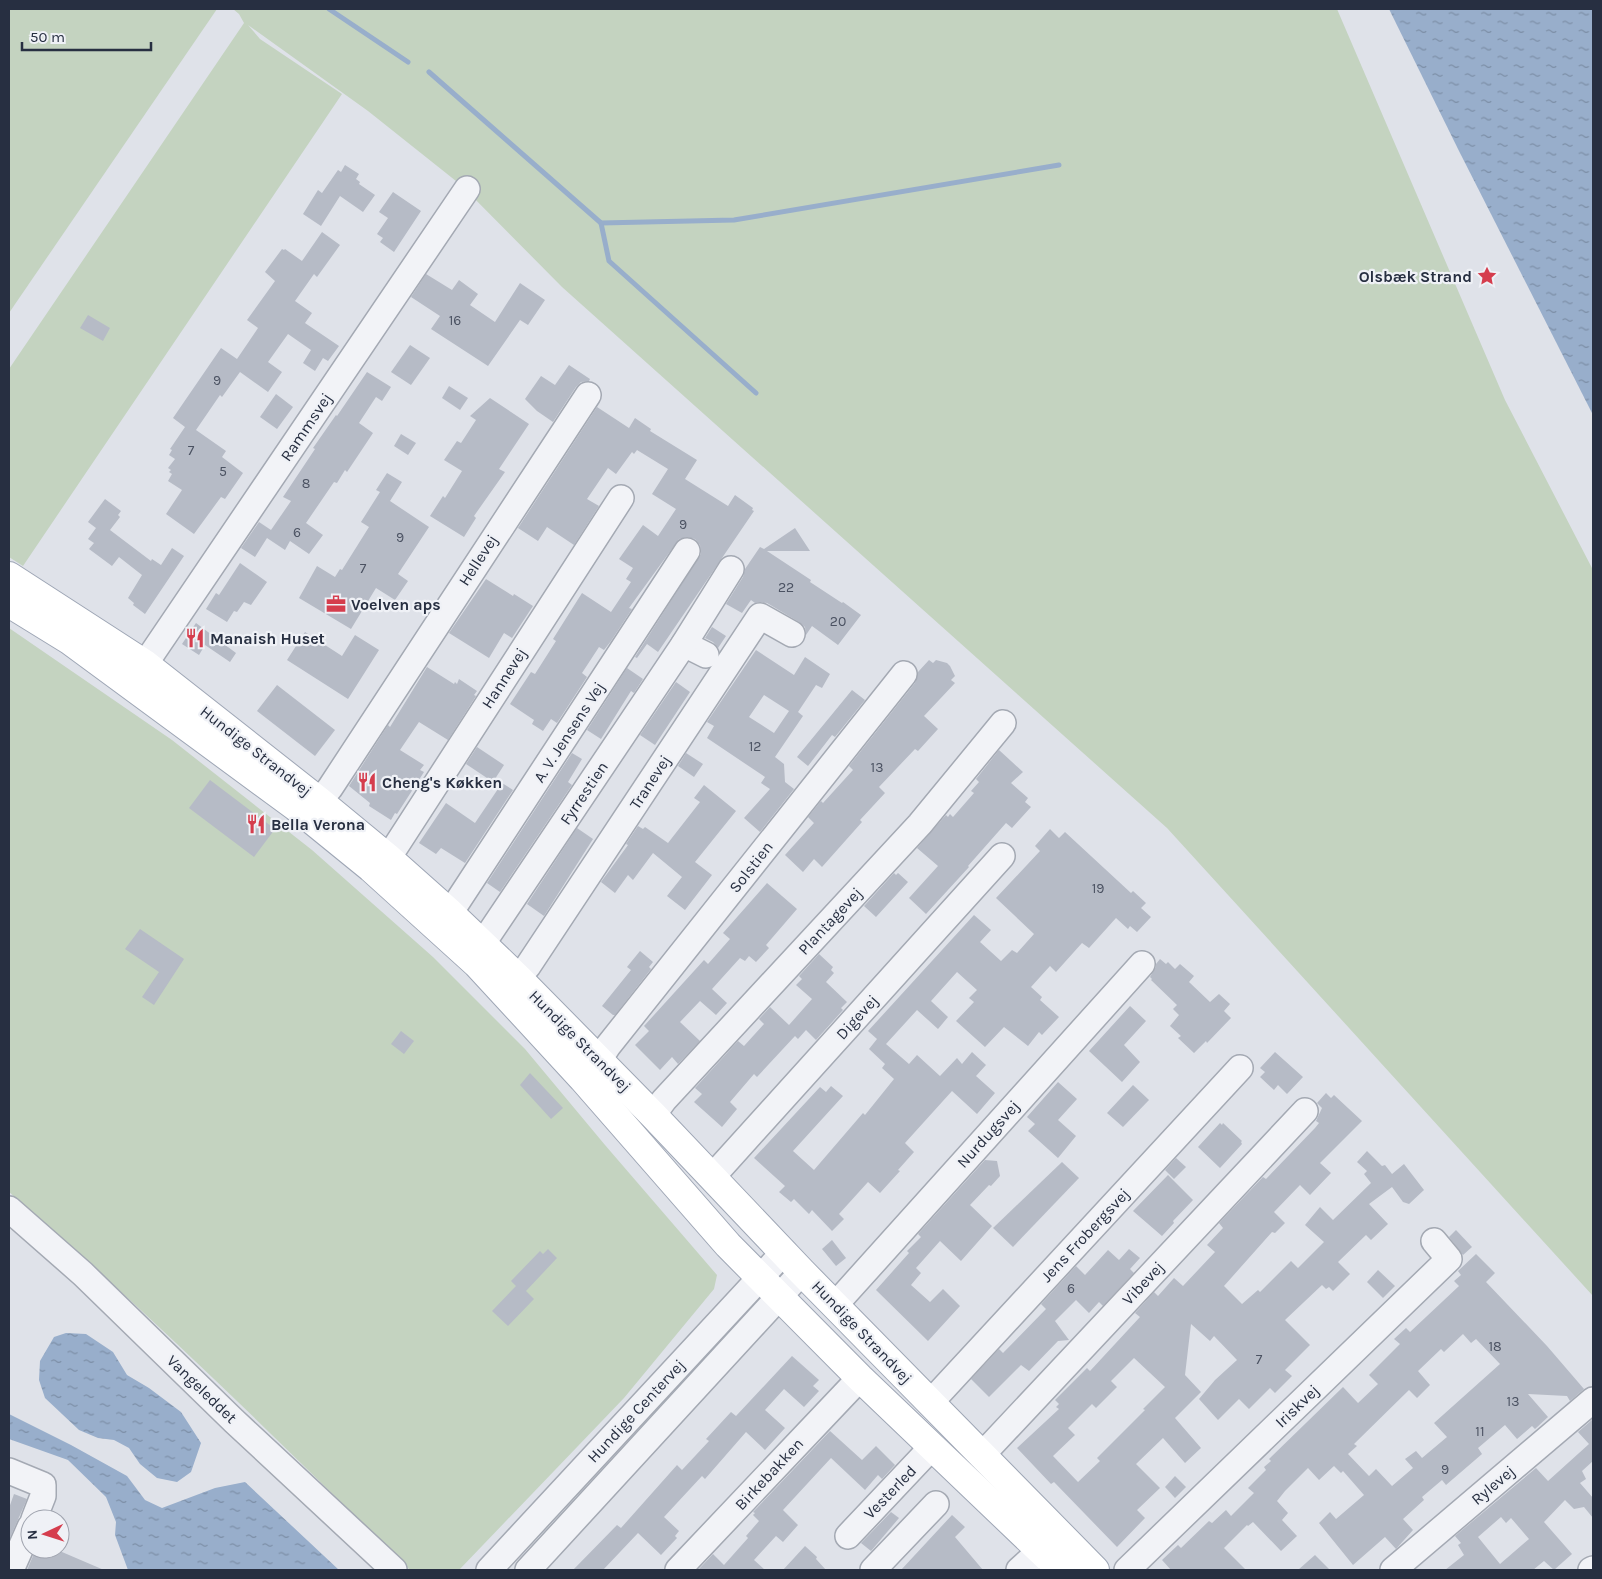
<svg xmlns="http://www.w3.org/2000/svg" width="1602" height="1579" font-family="Karla,sans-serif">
	<defs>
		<pattern id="water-ripples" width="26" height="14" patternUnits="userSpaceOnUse" patternTransform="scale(1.25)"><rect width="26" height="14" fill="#98aecb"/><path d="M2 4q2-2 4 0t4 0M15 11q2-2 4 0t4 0" fill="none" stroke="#7c8ea6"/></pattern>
	</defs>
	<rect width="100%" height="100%" fill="#dfe2e9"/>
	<g fill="#c4d3c0">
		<polygon points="9,9 217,9 9,313"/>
		<polygon points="233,9 1337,9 1505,400 1593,570 1593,1296 1167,828 562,287 461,185 368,111 248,25 260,39 342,94 23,566 9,557 9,369 244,23 239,14"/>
		<path d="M 9,628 L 172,740 L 312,850 L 433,957 L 525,1049 L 605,1145 L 717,1275 L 714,1289 L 624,1398 L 459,1570 L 410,1570 C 279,1441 148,1312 9,1192 Z"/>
	</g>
	<g fill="url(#water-ripples)">
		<polygon points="1389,9 1593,9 1593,415 1459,151"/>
		<polygon points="66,1333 86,1334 113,1352 127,1375 149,1388 181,1412 201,1443 191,1472 177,1482 157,1478 140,1464 129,1448 114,1440 98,1438 79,1430 45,1398 39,1380 40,1361 54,1337"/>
		<polygon points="9,1414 71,1445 127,1476 145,1500 162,1508 215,1488 245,1482 339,1570 128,1570 115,1535 116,1522 106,1497 68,1460 9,1439"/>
	</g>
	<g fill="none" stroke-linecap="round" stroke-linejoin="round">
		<g stroke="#98aecb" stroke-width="5">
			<polyline points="329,9 408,62"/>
			<polyline points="429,72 601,223 734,220 1059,165"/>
			<polyline points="601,223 609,261 756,393"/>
		</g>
	</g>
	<g fill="#b6bbc6" fill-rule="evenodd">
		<polygon points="345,165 359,174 356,179 360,182 359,184 375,195 363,212 340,196 321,226 303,214 318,190 322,193 338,170 341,172"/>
		<polygon points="393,192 421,211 394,252 380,242 383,238 377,234 388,218 379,212"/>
		<polygon points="322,232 340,245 317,277 314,274 295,301 312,313 305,323 339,346 328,361 323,358 315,371 303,363 311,350 288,334 268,362 282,372 268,392 240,372 222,397 220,395 196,430 226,451 222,457 243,473 225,499 221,497 194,534 166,514 182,490 168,481 172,474 169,472 171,470 168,468 175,459 169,455 172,450 170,449 185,427 173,418 221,348 237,359 258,328 247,320 275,281 265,272 282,249 284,250 285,249 302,261"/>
		<polygon points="426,274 452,290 459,280 478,294 470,305 495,322 520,283 545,300 528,325 520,320 488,366 431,329 440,316 411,297"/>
		<polygon points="88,315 110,328 103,341 80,328"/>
		<polygon points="410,345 430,358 411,385 391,372"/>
		<polygon points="569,365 590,379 589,381 581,382 576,387 553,422 537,411 525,399 541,376 555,385"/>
		<polygon points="367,372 391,387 382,401 376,397 359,423 373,433 347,472 345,470 337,483 334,482 306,523 323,535 309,554 290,541 285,550 267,538 255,557 241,548 259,522 271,530 291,501 283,497 315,449 313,448 336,415 337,416"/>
		<polygon points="449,386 468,398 460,410 442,398"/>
		<polygon points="276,394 293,407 277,429 260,417"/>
		<polygon points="490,398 529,424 499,469 505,472 474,516 476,518 464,537 430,516 443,496 445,498 462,471 444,460 457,441 461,443 476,420 470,416"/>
		<polygon points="597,407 629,428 635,418 651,429 650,431 697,460 685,479 728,506 735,495 753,508 752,510 754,511 658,652 647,644 637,658 635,657 701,554 700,545 695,539 687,537 679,539 629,608 632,609 611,641 604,650 599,647 582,673 587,677 557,723 551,719 543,731 532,724 534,720 510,704 531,672 535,674 556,641 553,639 582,593 611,612 631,582 626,579 633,568 619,559 643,525 658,536 676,509 652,494 668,469 637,450 634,454 632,452 616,474 608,468 587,499 599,506 574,545 547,527 538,541 518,528"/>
		<polygon points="401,434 416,443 408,455 394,446"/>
		<polygon points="387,473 402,482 390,501 429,527 398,574 408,581 395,600 376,588 351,629 299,598 317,566 335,577 340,569 342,570 369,527 361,522 380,492 376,490"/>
		<polygon points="105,499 121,511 118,515 120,517 110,530 151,561 152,559 161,565 172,548 184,556 145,614 133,605 134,603 128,598 142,575 119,557 112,566 89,549 94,543 88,539 96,528 88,522"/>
		<polygon points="795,528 810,551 767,551 811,580 810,582 842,603 843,602 861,615 838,645 812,626 806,635 805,627 799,622 767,603 761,602 755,603 751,600 742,613 726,604 743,577 745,569 760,547 764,549"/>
		<polygon points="240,563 267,582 251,605 244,602 237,612 234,611 227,622 206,609 216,593 219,595"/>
		<polygon points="486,579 513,596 514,594 533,606 512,638 504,633 489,658 449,633"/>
		<polygon points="196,623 236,653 230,662 205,645 199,655 182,644"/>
		<polygon points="712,627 726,636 718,648 713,642 705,638"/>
		<polygon points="305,632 342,656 355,635 379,650 348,699 287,660"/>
		<path d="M 756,650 L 794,675 L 805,657 L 830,674 L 822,688 L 816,685 L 798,712 L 803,716 L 775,757 L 784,764 L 785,782 L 794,789 L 760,832 L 744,818 L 770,789 L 761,783 L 765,777 L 707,738 L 714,726 L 707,722 ZM 764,695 L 789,711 L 774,733 L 749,717 Z"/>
		<polygon points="929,660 933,663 936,660 947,663 950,666 955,676 951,680 955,683 924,716 938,729 918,751 915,749 879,787 885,793 860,820 862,822 822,867 814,859 803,872 785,855 814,823 808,817 821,801 823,803 853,770 849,766 915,683 918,672"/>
		<polygon points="427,667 454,684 455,682 457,684 459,679 477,691 474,695 476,696 448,740 419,722 400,750 424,765 420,770 424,772 397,814 395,813 391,820 369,806 370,803 349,786 388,725 390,727"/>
		<polygon points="627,668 643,679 634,693 631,691 601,739 587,730"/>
		<polygon points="676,682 690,692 655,745 640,735"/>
		<polygon points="277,685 335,730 315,756 257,711"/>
		<polygon points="852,690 865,700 835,737 832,735 808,766 797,757"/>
		<polygon points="477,747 504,765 493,782 466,764"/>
		<polygon points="999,750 1023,772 1011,783 1028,798 1025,802 1031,807 1012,828 1006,823 968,866 969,867 926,914 909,898 938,866 917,848 946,815 948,817 950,814 953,817 974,793 971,791 979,782 976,779"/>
		<polygon points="572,753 582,759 568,782 572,785 500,892 487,883"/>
		<polygon points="686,753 703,764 694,777 678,766"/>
		<polygon points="210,780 275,829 254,857 189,808"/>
		<polygon points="502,783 513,790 465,863 441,848 436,854 419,843 446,803 475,823"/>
		<polygon points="704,785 736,811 695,862 712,875 685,910 667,896 682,877 653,853 633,880 628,875 615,893 601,882 628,845 626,844 638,826 643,829 645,827 668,843 700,802 694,798"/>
		<polygon points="577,828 593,839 544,916 527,904"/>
		<polygon points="1050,829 1059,838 1065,832 1131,893 1133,891 1146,903 1141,908 1151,917 1137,932 1130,926 1128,929 1116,918 1089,948 1082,943 1056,972 1050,966 1031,987 1042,997 1040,1000 1059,1017 1042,1035 1039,1032 1028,1046 1004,1027 985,1047 956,1021 974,1002 969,998 977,990 957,972 931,1001 948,1017 938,1029 917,1010 886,1044 909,1064 917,1055 940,1076 957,1058 962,1064 972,1052 986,1065 976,1076 995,1093 977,1114 952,1091 905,1143 914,1152 898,1170 900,1171 880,1193 868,1182 839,1214 844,1219 832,1231 812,1210 809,1214 794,1199 791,1202 779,1192 785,1186 754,1158 820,1087 826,1092 831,1086 843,1096 793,1151 814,1170 863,1113 865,1115 894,1079 882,1068 885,1064 869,1049 877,1039 868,1031 974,915 991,930 980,942 1001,961 1012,950 1017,953 1034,934 996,898 1040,851 1035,846"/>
		<polygon points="894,873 896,875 898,873 908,882 876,917 864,906"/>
		<polygon points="767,883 797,909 766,945 769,948 756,962 749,956 745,961 740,958 712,989 727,1003 716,1015 700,1001 680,1022 700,1041 678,1064 672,1057 660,1070 635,1045 649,1031 644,1026 704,960 708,964 730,939 723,933"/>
		<polygon points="140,929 184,959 154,1005 142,997 159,972 125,949"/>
		<polygon points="640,951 653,962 649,967 651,969 615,1015 613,1015 602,1006 631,970 627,967"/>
		<polygon points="819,954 833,967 831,970 834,973 826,982 847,1002 841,1008 843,1010 816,1040 806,1030 798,1039 795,1036 757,1077 754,1074 730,1102 737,1109 722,1127 694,1102 702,1094 695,1088 738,1041 744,1046 764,1024 759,1019 770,1007 789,1025 812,999 796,985 802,979 799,976"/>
		<polygon points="1160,959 1166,964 1168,962 1175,969 1180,964 1194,976 1189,982 1210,1002 1219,994 1230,1004 1224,1011 1231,1018 1207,1043 1206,1041 1194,1053 1178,1038 1181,1036 1170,1026 1179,1015 1173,1009 1177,1005 1151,980 1152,979 1150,977 1156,967 1156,964"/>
		<polygon points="1130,1006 1146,1021 1124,1045 1140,1062 1122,1082 1089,1051"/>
		<polygon points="401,1031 414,1041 404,1054 391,1044"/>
		<polygon points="1275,1052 1303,1077 1287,1094 1278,1085 1274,1090 1260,1077 1265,1072 1260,1068"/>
		<polygon points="530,1073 563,1108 551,1119 520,1085"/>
		<polygon points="1058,1082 1077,1099 1058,1120 1076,1136 1058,1158 1028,1131 1035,1124 1027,1117"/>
		<polygon points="1133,1085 1149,1100 1123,1127 1107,1113"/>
		<path d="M 1326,1093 L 1331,1098 L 1334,1095 L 1362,1121 L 1320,1163 L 1331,1173 L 1310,1195 L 1300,1185 L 1274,1212 L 1285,1223 L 1275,1233 L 1272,1232 L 1224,1286 L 1242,1304 L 1258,1290 L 1260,1292 L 1291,1261 L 1298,1268 L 1324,1242 L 1305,1225 L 1320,1207 L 1333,1220 L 1371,1183 L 1364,1174 L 1367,1171 L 1357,1162 L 1367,1151 L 1382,1166 L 1385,1165 L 1392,1174 L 1404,1164 L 1424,1190 L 1409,1204 L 1403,1202 L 1392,1187 L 1369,1204 L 1388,1224 L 1371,1240 L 1366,1235 L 1338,1262 L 1350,1274 L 1333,1291 L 1329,1287 L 1326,1289 L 1322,1285 L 1285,1320 L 1310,1345 L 1285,1370 L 1292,1376 L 1275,1393 L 1270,1388 L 1249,1409 L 1239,1399 L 1218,1420 L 1199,1399 L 1215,1380 L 1237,1360 L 1214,1336 L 1210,1341 L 1191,1324 L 1185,1375 L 1201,1392 L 1175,1418 L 1201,1448 L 1185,1463 L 1163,1438 L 1136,1464 L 1160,1488 L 1137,1510 L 1145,1518 L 1117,1547 L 1054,1482 L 1051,1484 L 1017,1448 L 1059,1409 L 1056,1407 L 1059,1404 L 1055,1400 L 1087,1368 L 1090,1371 L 1140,1317 L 1135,1313 L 1154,1292 L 1158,1296 L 1174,1278 L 1183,1286 L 1215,1252 L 1207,1245 L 1223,1228 L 1219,1223 L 1263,1177 L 1266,1179 L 1315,1128 L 1319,1123 L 1316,1121 L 1322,1108 L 1317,1103 ZM 1134,1358 L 1165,1387 L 1143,1409 L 1145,1410 L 1097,1458 L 1100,1461 L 1078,1482 L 1053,1456 L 1075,1435 L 1068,1428 L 1092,1404 L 1096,1408 L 1117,1387 L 1111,1381 Z"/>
		<polygon points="1220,1123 1222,1125 1223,1123 1242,1141 1241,1142 1242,1144 1220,1168 1198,1147"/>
		<polygon points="1176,1158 1186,1167 1174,1179 1165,1170"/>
		<polygon points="985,1160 997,1161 1000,1176 991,1186 989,1185 970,1205 992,1226 961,1261 940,1241 916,1268 921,1273 911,1285 930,1302 943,1289 960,1306 928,1341 876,1290 909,1253 907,1251 921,1237 918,1234"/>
		<polygon points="1062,1162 1079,1178 1013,1247 993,1228"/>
		<polygon points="1168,1175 1193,1200 1173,1221 1174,1223 1162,1236 1133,1211"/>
		<polygon points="1456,1230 1472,1247 1463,1255 1449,1237"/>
		<polygon points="832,1240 846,1258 836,1266 822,1249"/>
		<polygon points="548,1249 557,1258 526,1291 534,1299 508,1326 492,1311 516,1286 511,1281 540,1251 543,1254"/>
		<polygon points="1129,1249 1140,1258 1130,1269 1134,1273 1103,1306 1099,1302 1089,1313 1076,1300 1055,1321 1069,1340 1058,1341 1029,1371 1021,1365 989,1397 971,1379 999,1349 1003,1353 1046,1309 1041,1304 1076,1266 1085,1275 1108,1250 1119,1260"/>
		<path d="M 1476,1254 L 1495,1273 L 1486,1282 L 1547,1346 L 1584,1389 L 1570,1401 L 1567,1396 L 1528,1394 L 1548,1417 L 1535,1429 L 1532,1426 L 1517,1439 L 1505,1425 L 1478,1448 L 1482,1454 L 1446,1485 L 1442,1480 L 1422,1497 L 1424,1500 L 1403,1519 L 1413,1530 L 1396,1549 L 1385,1537 L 1353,1565 L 1319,1523 L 1330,1512 L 1336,1519 L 1364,1495 L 1343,1471 L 1341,1473 L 1334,1466 L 1319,1480 L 1308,1468 L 1285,1491 L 1277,1501 L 1288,1513 L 1282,1520 L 1297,1536 L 1281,1551 L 1253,1522 L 1248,1526 L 1247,1525 L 1224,1548 L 1246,1570 L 1171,1570 L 1162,1560 L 1178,1545 L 1181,1548 L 1209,1521 L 1212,1523 L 1226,1510 L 1231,1516 L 1254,1493 L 1248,1488 L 1266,1470 L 1264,1467 L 1271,1461 L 1269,1459 L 1343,1387 L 1358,1403 L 1378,1384 L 1369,1375 L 1400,1344 L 1394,1339 L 1406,1328 L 1410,1332 L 1459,1286 L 1454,1281 L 1461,1275 L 1458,1271 ZM 1463,1334 L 1471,1343 L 1476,1339 L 1500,1364 L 1434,1423 L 1447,1437 L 1422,1458 L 1416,1451 L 1405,1459 L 1413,1468 L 1392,1486 L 1376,1469 L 1369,1476 L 1348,1454 L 1357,1446 L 1354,1444 L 1409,1390 L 1417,1398 L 1430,1385 L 1418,1371 L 1441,1349 L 1444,1352 Z"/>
		<polygon points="1378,1270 1395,1286 1383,1298 1367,1282"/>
		<polygon points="792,1356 819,1380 813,1386 819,1391 804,1407 784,1389 765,1410 785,1428 765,1450 746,1432 705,1479 702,1476 664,1517 679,1531 675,1536 677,1538 661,1555 638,1533 603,1570 573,1570 617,1525 621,1528 677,1465 682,1470 709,1441 706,1439 731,1412 736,1416"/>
		<path d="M 1593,1419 L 1593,1461 L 1582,1471 L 1586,1479 L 1580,1483 L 1593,1498 L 1593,1518 L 1584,1507 L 1574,1509 L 1565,1500 L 1544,1522 L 1572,1554 L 1554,1570 L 1544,1561 L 1533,1570 L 1445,1570 L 1464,1555 L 1458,1545 L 1461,1543 L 1455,1536 L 1536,1468 L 1548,1481 L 1589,1444 L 1578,1432 ZM 1501,1517 L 1506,1523 L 1511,1518 L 1529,1539 L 1500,1564 L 1478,1537 Z"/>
		<polygon points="830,1431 862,1460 876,1446 895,1465 882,1479 878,1475 865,1490 831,1458 783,1510 798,1525 783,1542 776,1536 754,1560 765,1570 698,1570 713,1554 724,1565 748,1538 746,1536 759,1521 753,1515 755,1513 753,1512"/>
		<polygon points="1175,1476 1186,1487 1175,1498 1165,1487"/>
		<polygon points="14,1494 27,1499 9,1540 9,1508"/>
		<polygon points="891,1512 899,1518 871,1551 861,1543"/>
		<polygon points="952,1515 965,1527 955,1537 983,1570 901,1570"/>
		<polygon points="805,1546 817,1557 816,1559 826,1570 783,1570"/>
		<polygon points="36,1549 55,1549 104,1570 27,1570"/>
		<polygon points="1315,1555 1330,1570 1298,1570"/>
	</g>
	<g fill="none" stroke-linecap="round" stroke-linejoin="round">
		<defs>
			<g id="minor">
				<polyline points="684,644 706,655"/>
				<polyline points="145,664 467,189"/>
				<polyline points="319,801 330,788 588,395"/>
				<polyline points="387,857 396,846 621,498"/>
				<polyline points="450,913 687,551"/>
				<polyline points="483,943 684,644 731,569"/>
				<polyline points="518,978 528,966 760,616 792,634"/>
				<polyline points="599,1060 608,1046 904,674"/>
				<polyline points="653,1115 664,1100 920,824 1003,723"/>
				<polyline points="712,1177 1002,856"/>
				<polyline points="9,1209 83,1274 234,1421 394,1570"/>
				<polyline points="835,1305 1142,964"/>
				<polyline points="930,1403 1240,1068"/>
				<polyline points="981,1456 1305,1111"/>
				<polyline points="9,1471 43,1485 43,1496 34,1519"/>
				<polyline points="848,1536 932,1447"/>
				<polyline points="11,1570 30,1527"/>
				<polyline points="489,1570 784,1252"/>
				<polyline points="528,1570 802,1272"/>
				<polyline points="678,1570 860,1378"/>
				<polyline points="873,1570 936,1504"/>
				<polyline points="1019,1570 1040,1551"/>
				<polyline points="1127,1570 1449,1259 1434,1241"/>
				<polyline points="1393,1570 1593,1400"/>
				<polyline points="1591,1570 1593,1569"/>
			</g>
			<g id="major">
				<polyline points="9,576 145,664 319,801 387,857 450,913 518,978 653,1115 802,1272 1095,1570"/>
				<polyline points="9,603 69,640 296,807 371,868 477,964 583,1079 728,1245 860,1378 1061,1570"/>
			</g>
		</defs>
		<use href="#minor" stroke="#a4a9b3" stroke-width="28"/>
		<use href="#major" stroke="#9ea6b5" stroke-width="30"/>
		<use href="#minor" stroke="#f2f3f7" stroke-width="25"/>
		<use href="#major" stroke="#fff" stroke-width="28"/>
	</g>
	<defs>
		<symbol id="sight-bare" viewBox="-9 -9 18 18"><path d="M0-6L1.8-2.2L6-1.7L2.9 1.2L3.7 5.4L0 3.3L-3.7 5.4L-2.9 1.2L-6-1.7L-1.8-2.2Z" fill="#d53d4d" stroke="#eff1f6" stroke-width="2.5" paint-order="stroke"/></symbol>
		<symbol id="office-bare" viewBox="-9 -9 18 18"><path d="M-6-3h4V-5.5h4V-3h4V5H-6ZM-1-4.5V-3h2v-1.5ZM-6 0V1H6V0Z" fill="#d53d4d" stroke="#eff1f6" stroke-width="2.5" paint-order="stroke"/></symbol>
		<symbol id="restaurant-bare" viewBox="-9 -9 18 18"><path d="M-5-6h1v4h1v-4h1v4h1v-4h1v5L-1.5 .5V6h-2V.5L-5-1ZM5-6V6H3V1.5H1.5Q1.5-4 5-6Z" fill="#d53d4d" stroke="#eff1f6" stroke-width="2.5" paint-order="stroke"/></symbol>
	</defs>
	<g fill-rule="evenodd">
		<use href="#sight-bare" x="1473" y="262" width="28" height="28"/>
		<use href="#office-bare" x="322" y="590" width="28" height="28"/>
		<use href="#restaurant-bare" x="181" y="624" width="28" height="28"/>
		<use href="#restaurant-bare" x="353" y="768" width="28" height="28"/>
		<use href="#restaurant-bare" x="242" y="810" width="28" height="28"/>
	</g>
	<g text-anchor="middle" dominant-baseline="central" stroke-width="4.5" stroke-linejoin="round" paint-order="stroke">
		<g font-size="14" fill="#4b5262">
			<text x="455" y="320">16</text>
			<text x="217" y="380">9</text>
			<text x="191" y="450">7</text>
			<text x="223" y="471">5</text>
			<text x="306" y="483">8</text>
			<text x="683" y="524">9</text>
			<text x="297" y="532">6</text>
			<text x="400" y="537">9</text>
			<text x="363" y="568">7</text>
			<text x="786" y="587">22</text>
			<text x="838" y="621">20</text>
			<text x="755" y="746">12</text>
			<text x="877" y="767">13</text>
			<text x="1098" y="888">19</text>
			<text x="1071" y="1288">6</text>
			<text x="1495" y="1346">18</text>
			<text x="1259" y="1359">7</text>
			<text x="1513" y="1401">13</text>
			<text x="1480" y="1431">11</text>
			<text x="1445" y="1469">9</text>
		</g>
		<g font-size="16" font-weight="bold" fill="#272f41" stroke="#eff1f6" text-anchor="start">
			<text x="1472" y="276" text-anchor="end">Olsbæk Strand</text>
			<text x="351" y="604">Voelven aps</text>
			<text x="210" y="638">Manaish Huset</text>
			<text x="382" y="782">Cheng's Køkken</text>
			<text x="271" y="824">Bella Verona</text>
		</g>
		<g font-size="16" fill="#272f41" stroke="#eff1f6">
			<text transform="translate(306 427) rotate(-56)">Rammsvej</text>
			<text transform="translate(478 560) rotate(-57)">Hellevej</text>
			<text transform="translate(504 678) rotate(-57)">Hannevej</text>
			<text transform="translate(569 732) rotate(-57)">A. V. Jensens Vej</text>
			<text transform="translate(256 751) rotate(38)">Hundige Strandvej</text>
			<text transform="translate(650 782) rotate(-57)">Tranevej</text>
			<text transform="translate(584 793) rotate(-56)">Fyrrestien</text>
			<text transform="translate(751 867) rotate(-52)">Solstien</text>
			<text transform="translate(830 921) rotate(-47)">Plantagevej</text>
			<text transform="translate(857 1017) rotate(-48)">Digevej</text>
			<text transform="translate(580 1041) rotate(45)">Hundige Strandvej</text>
			<text transform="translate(988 1134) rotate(-48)">Nurdugsvej</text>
			<text transform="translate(1085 1235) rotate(-47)">Jens Frobergsvej</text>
			<text transform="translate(1143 1283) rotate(-47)">Vibevej</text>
			<text transform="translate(862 1332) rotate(46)">Hundige Strandvej</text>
			<text transform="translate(202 1389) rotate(44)">Vangeleddet</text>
			<text transform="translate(1297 1406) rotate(-44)">Iriskvej</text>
			<text transform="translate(636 1411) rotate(-47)">Hundige Centervej</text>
			<text transform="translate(769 1474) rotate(-47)">Birkebakken</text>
			<text transform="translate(1493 1485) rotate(-40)">Rylevej</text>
			<text transform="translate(890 1492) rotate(-46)">Vesterled</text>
		</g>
	</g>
	<rect width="1602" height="1579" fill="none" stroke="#272f41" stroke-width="20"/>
	<g transform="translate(45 1534) rotate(266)"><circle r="24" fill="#eff1f6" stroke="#9fa3ae"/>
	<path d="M0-4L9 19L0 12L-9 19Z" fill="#d53d4d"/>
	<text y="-8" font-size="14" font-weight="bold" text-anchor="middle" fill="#272f41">N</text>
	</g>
	<path d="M22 42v8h129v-8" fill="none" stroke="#272f41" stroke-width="2.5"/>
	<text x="30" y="42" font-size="15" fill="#272f41" stroke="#eff1f6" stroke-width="4" paint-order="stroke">50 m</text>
</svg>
